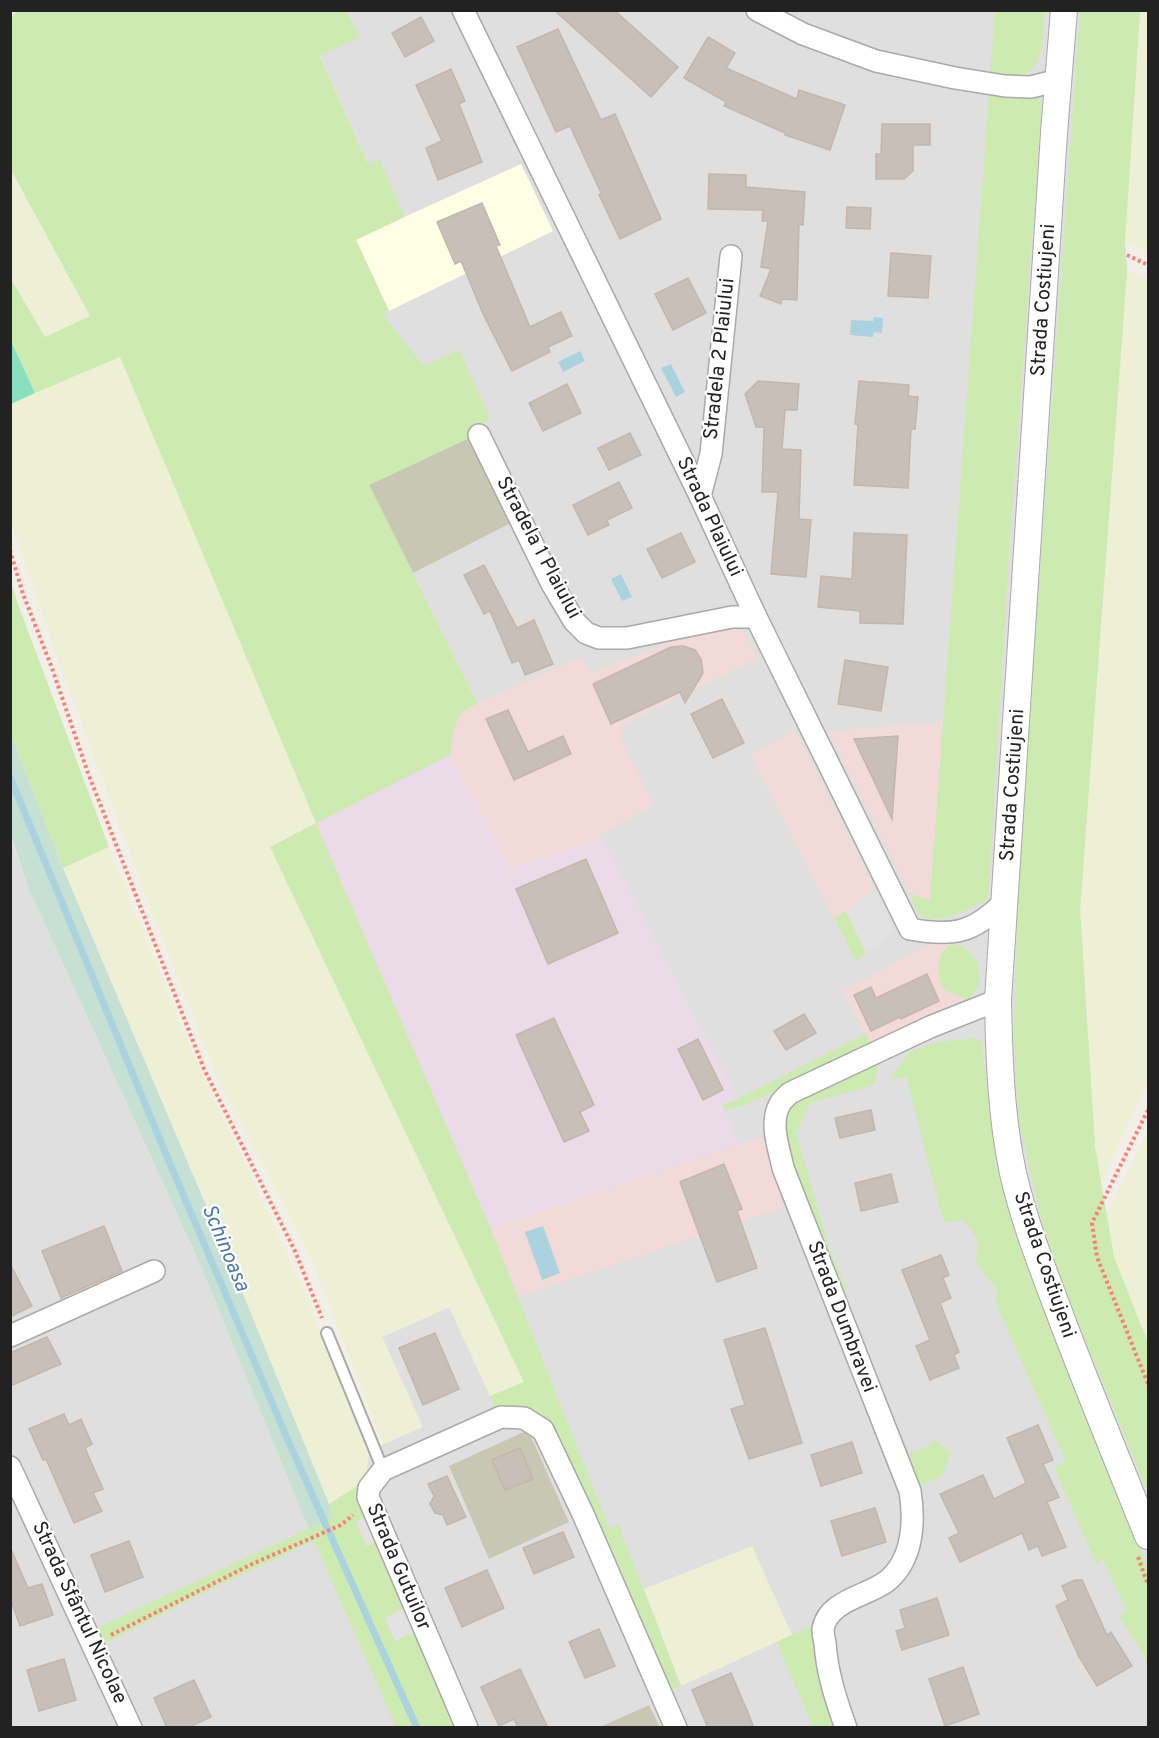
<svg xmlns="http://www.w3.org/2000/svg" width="1159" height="1738" font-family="Overpass,sans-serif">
	<rect width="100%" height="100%" fill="#f2efe9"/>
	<polygon fill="#e0dfdf" points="346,11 1140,11 1125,242 1127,270 1095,1147 1114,1257 1148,1343 1148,1727 11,1727 10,836 28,887 199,1262 309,1528 365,1481 369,1453 383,1444 422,1427 382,1337 450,1307 490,1396 491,1229 316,823 478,704 369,485 368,164 320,55 359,37"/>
	<g fill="#f2dad9">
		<polygon points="726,628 743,631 758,658 624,724 620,737 654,805 600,834 588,844 510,869 450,755 456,719 467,708 582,657 591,674 690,633"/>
		<polygon points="943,722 930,901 910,894 828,731"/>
		<polygon points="795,731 895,930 856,962 750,755"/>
		<polygon points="934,941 950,944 941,953 962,999 968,1000 873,1045 865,1034 843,990 865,980"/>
		<polygon points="762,1136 786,1206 518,1297 491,1229"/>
	</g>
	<polygon fill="#ebdbe8" points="450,755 510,868 588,844 600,834 738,1099 722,1105 739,1143 491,1229 316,823"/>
	<polygon fill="#ffffe5" points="521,164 553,231 389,311 356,239"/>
	<g fill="#c7c7b4">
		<polygon points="469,438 513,522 413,573 369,485"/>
		<polygon points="528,1430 569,1522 489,1559 449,1466"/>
		<polygon points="649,1705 660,1727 600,1727"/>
	</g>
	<g fill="#eef0d5">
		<polygon points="1140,11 1148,11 1148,253 1125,242"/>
		<polygon points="10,170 90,316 45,337 11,277"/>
		<polygon points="1127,270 1148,280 1148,1080 1101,1184 1095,1147 1080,910"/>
		<polygon points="120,356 316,823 271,847 524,1382 490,1396 449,1307 382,1337 423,1427 383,1444 311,1258 218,1079 158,928 55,652 11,522 10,404"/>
		<polygon points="109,847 185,1036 300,1281 369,1453 365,1481 329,1505 227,1255 63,868"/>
		<polygon points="1148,1131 1148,1343 1114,1257 1107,1216"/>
		<polygon points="752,1546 792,1635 681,1686 644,1589"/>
	</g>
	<g fill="#cdebb0">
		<path d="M 17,11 L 346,11 L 360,37 L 320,56 L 368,164 L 379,159 L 405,217 L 356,240 L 389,311 L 383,315 L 424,366 L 459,350 L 490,417 L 469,438 L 369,485 L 478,704 C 452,713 454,731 450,755 L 316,823 L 491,1229 L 609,1528 L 618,1524 L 681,1686 L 668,1692 L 524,1410 L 495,1408 L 490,1396 L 524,1382 L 270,847 L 316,823 L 120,357 L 35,393 L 11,341 L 10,277 L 45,337 L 90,316 L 11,170 L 10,19 Z"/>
		<path d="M 995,11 L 1045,11 C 1043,30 1045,67 1023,75 C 1012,78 1001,75 990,74 Z"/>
		<polygon points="1080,11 1140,11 1125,242 1127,270 1080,910 1095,1147 1114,1257 1148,1343 1148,1493 1065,1291 1041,1218 1020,1126 1015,1072 1014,1029 1019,868"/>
		<path d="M 989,95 L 1042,100 L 1009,556 L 988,899 C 973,908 930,930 917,912 C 914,907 912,899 910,894 L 930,900 Z"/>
		<polygon points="10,579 19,607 109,847 63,868 11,735"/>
		<polygon points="846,911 866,953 856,962 834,918"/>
		<path d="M 950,944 L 963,946 L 978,961 L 980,984 L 968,1000 L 944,990 C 936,972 935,960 950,944 Z"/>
		<polygon points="865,1034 873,1045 750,1103 724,1110 722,1105 738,1099"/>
		<polygon points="975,1038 982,1042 988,1104 1006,1196 1148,1570 1148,1662 1119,1616 1127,1611 1103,1560 1096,1564 1054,1467 1066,1461 996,1304 997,1289 987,1278 976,1262 978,1240 964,1220 944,1223 906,1076 890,1080 909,1052 939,1042"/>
		<polygon points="880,1059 874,1085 810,1103 796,1133 830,1250 847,1289 839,1292 782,1137 790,1108 805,1094"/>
		<polygon points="934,1440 951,1452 942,1476 919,1486 907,1455 927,1447"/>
		<polygon points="365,1481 457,1727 396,1727 314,1541 215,1587 104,1644 96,1628 333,1517 329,1504"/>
		<polygon points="815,1624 839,1727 812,1727 808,1714 776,1642"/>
	</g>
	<polygon fill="#c6e0d4" points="11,735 63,868 227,1255 329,1504 333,1517 309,1529 199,1262 28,887 11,836"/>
	<polygon fill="#88e0be" points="11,341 35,393 11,404 10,404"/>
	<g fill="#e2e2e2">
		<polygon points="873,888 895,930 866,953 846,911"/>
		<polygon points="367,1517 377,1541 366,1546 356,1522"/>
		<polygon points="406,1608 417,1631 395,1641 385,1618"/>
	</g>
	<g fill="#aad3df">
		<polygon points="874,317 883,318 882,333 874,332 873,337 850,335 851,320 873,321"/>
		<polygon points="580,351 585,361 563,372 558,362"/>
		<polygon points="671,364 685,392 676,397 661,368"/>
		<polygon points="621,574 632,597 622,601 611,579"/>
		<polygon points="543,1226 560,1273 542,1280 525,1232"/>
	</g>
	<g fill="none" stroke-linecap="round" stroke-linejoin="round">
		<polyline stroke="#aad3df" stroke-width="7" points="10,777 165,1152 290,1445 417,1728"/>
	</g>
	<g fill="#c7bfb8" stroke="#c4b6ab" stroke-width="1.5">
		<polygon points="554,10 614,10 678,67 651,97"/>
		<polygon points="421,17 434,41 405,57 392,33"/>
		<polygon points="558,29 601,120 615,114 661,219 620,239 599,195 601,193 570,126 556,132 517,47"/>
		<polygon points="708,37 735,53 726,68 797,99 799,90 845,105 830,150 785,135 785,133 724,106 726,102 684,78"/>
		<polygon points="451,69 465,101 459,104 482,162 438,180 426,148 442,141 416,85"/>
		<polygon points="882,124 930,124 930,145 913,145 913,171 904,179 876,179 876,154 881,154"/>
		<polygon points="709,174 746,175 746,187 805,192 803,225 799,224 797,300 782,299 781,304 760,296 771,269 761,267 768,221 762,221 763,210 708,209"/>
		<polygon points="482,203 500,245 496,246 530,327 561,312 572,336 548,347 550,352 512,371 484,316 461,261 455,264 437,222"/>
		<polygon points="847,207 871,208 870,229 846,228"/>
		<polygon points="891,253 931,256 928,298 888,296"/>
		<polygon points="688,278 706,313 673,330 655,294"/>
		<polygon points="758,381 799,384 797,410 785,410 782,449 801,450 799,519 811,520 806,577 771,574 778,492 762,492 764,427 756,427 745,394"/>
		<polygon points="859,381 909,385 908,396 918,397 915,429 911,429 908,488 854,485 858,425 855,424"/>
		<polygon points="567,384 581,413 543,431 529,403"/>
		<polygon points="630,433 641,455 609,470 598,448"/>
		<polygon points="619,482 632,508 607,520 609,525 588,535 573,505"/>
		<polygon points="681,533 695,562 662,578 647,549"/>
		<polygon points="854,533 907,535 903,624 860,623 860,611 818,607 821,576 852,579"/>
		<polygon points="484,565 517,628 534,620 553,664 525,675 519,660 512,663 490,611 484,614 464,575"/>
		<polygon points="683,646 695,650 701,659 703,673 685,703 680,692 611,724 593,684 671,647"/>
		<polygon points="845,660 888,667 881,711 838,704"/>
		<polygon points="722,699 744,743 713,758 691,714"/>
		<polygon points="508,710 528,752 563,736 571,754 514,780 486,719"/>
		<polygon points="898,736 892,819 854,739"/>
		<polygon points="586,859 618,933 548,964 516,889"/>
		<polygon points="927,974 939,1001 901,1019 900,1017 871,1031 854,995 871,987 876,998"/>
		<polygon points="804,1014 816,1033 786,1050 774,1031"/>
		<polygon points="554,1018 594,1105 580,1112 589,1131 564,1142 516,1035"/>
		<polygon points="698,1039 723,1090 703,1100 678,1049"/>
		<polygon points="871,1110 875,1130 840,1138 835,1118"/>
		<polygon points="724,1164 742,1209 737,1211 757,1268 717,1282 680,1182"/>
		<polygon points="891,1174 898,1202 861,1211 855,1183"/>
		<polygon points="104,1226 122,1271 61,1298 42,1251"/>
		<polygon points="941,1255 949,1275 943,1278 951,1298 940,1303 959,1352 954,1355 959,1368 930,1380 916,1346 930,1340 902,1270"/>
		<polygon points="10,1264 32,1306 10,1317"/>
		<polygon points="765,1328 802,1443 749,1459 731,1409 745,1405 724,1340"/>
		<polygon points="435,1333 459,1389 423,1405 399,1348"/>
		<polygon points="47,1337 61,1364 10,1386 10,1353"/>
		<polygon points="64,1414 69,1425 81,1419 92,1444 85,1448 103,1489 93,1493 102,1511 74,1523 46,1459 43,1460 29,1429"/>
		<polygon points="1038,1425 1053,1460 1043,1464 1059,1497 1047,1502 1066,1547 1042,1556 1038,1546 1029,1550 1022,1533 960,1562 949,1538 959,1533 940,1494 983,1475 994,1499 1026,1483 1007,1438"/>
		<polygon points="852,1442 862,1473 821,1486 811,1455"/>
		<polygon points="520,1448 533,1479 505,1490 492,1460"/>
		<polygon points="447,1476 466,1517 447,1525 443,1515 435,1513 430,1504 434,1496 428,1484"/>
		<polygon points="875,1508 886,1542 842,1556 831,1521"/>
		<polygon points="563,1532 574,1557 534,1574 523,1548"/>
		<polygon points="129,1541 143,1577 105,1592 91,1555"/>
		<polygon points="10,1547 28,1588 42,1584 53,1615 20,1626 10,1598"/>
		<polygon points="487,1570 504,1608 462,1627 445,1588"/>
		<polygon points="1075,1580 1082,1580 1107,1635 1111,1632 1132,1666 1097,1686 1079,1657 1056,1606 1068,1600 1062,1586"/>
		<polygon points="937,1598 949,1635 902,1650 896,1631 905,1628 900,1610"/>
		<polygon points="599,1629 615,1666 585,1678 569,1642"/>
		<polygon points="64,1659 76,1700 39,1711 27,1670"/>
		<polygon points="963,1667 979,1714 945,1726 929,1679"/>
		<polygon points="520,1669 548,1728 518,1728 514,1719 499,1726 481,1687"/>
		<polygon points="731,1673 746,1708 754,1728 708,1728 692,1690"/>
		<polygon points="194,1680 211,1717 187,1728 167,1728 154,1698"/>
	</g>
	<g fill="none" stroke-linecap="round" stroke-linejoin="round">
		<defs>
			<polyline id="service" points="327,1333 383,1470"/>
			<g id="minor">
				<path d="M 463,10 L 700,496 L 756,617 L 910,929 C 953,937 974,933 1005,901"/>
				<polyline points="757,10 803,34 876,61 955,78 1005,86 1031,87 1059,80"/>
				<polyline points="479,435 552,584 574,621 586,633 599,638 627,638 732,617 756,617"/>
				<polyline points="700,496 711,454 731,256"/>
				<polyline points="10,1336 154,1271"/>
				<polyline points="10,1467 131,1728"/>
				<polyline points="467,1728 368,1497 369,1488 383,1470 501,1417 524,1418 543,1430 583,1514 676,1728"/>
				<path d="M 846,1728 C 836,1700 827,1673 825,1643 C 824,1639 823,1633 823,1629 C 828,1600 868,1596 887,1581 C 913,1560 915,1522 910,1491 L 783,1168 C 779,1148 769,1123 780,1104 C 782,1100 787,1096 790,1093 L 930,1027 L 998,1000"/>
			</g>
			<path id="tertiary" d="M 1064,10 L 1054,133 L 998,1000 C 999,1057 1001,1117 1013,1173 C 1025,1226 1046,1277 1065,1328 C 1092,1398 1120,1467 1148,1536"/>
		</defs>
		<use href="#service" stroke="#a9a9a9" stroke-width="14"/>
		<use href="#minor" stroke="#a9a9a9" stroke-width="24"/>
		<use href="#tertiary" stroke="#a9a9a9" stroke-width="28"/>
		<g stroke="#fa8072" stroke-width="4" stroke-dasharray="3 3" stroke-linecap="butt">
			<polyline points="1127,255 1148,265"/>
			<polyline points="10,550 23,594 52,668 88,773 204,1069 295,1251 322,1318"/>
			<polyline points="1148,1110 1092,1223 1097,1257 1148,1384"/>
			<polyline points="1138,1557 1148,1585"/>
			<polyline points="111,1635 252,1564 341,1525 353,1515"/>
		</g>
		<use href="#service" stroke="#fff" stroke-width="10"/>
		<use href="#minor" stroke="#fff" stroke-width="21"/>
		<use href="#tertiary" stroke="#fff" stroke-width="26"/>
	</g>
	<g text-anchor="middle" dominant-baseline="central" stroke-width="4.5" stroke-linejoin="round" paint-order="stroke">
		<g font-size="20" fill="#222" stroke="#fff">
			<text transform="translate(1044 300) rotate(-86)">Strada Costiujeni</text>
			<text transform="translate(720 359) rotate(-84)">Stradela 2 Plaiului</text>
			<text transform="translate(709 517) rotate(65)">Strada Plaiului</text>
			<text transform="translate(538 548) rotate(62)">Stradela 1 Plaiului</text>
			<text transform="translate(1013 785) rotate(-86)">Strada Costiujeni</text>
			<text transform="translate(1044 1265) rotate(71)">Strada Costiujeni</text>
			<text transform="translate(841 1317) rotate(69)">Strada Dumbravei</text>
			<text transform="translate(398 1567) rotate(67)">Strada Gutuilor</text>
			<text transform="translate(79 1613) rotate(65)">Strada Sfântul Nicolae</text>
		</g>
		<g font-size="21" font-style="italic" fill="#4a7aab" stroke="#fff">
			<text transform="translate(225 1248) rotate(67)">Schinoasa</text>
		</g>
	</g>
	<rect width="1159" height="1738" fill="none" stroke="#222222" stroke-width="24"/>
</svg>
